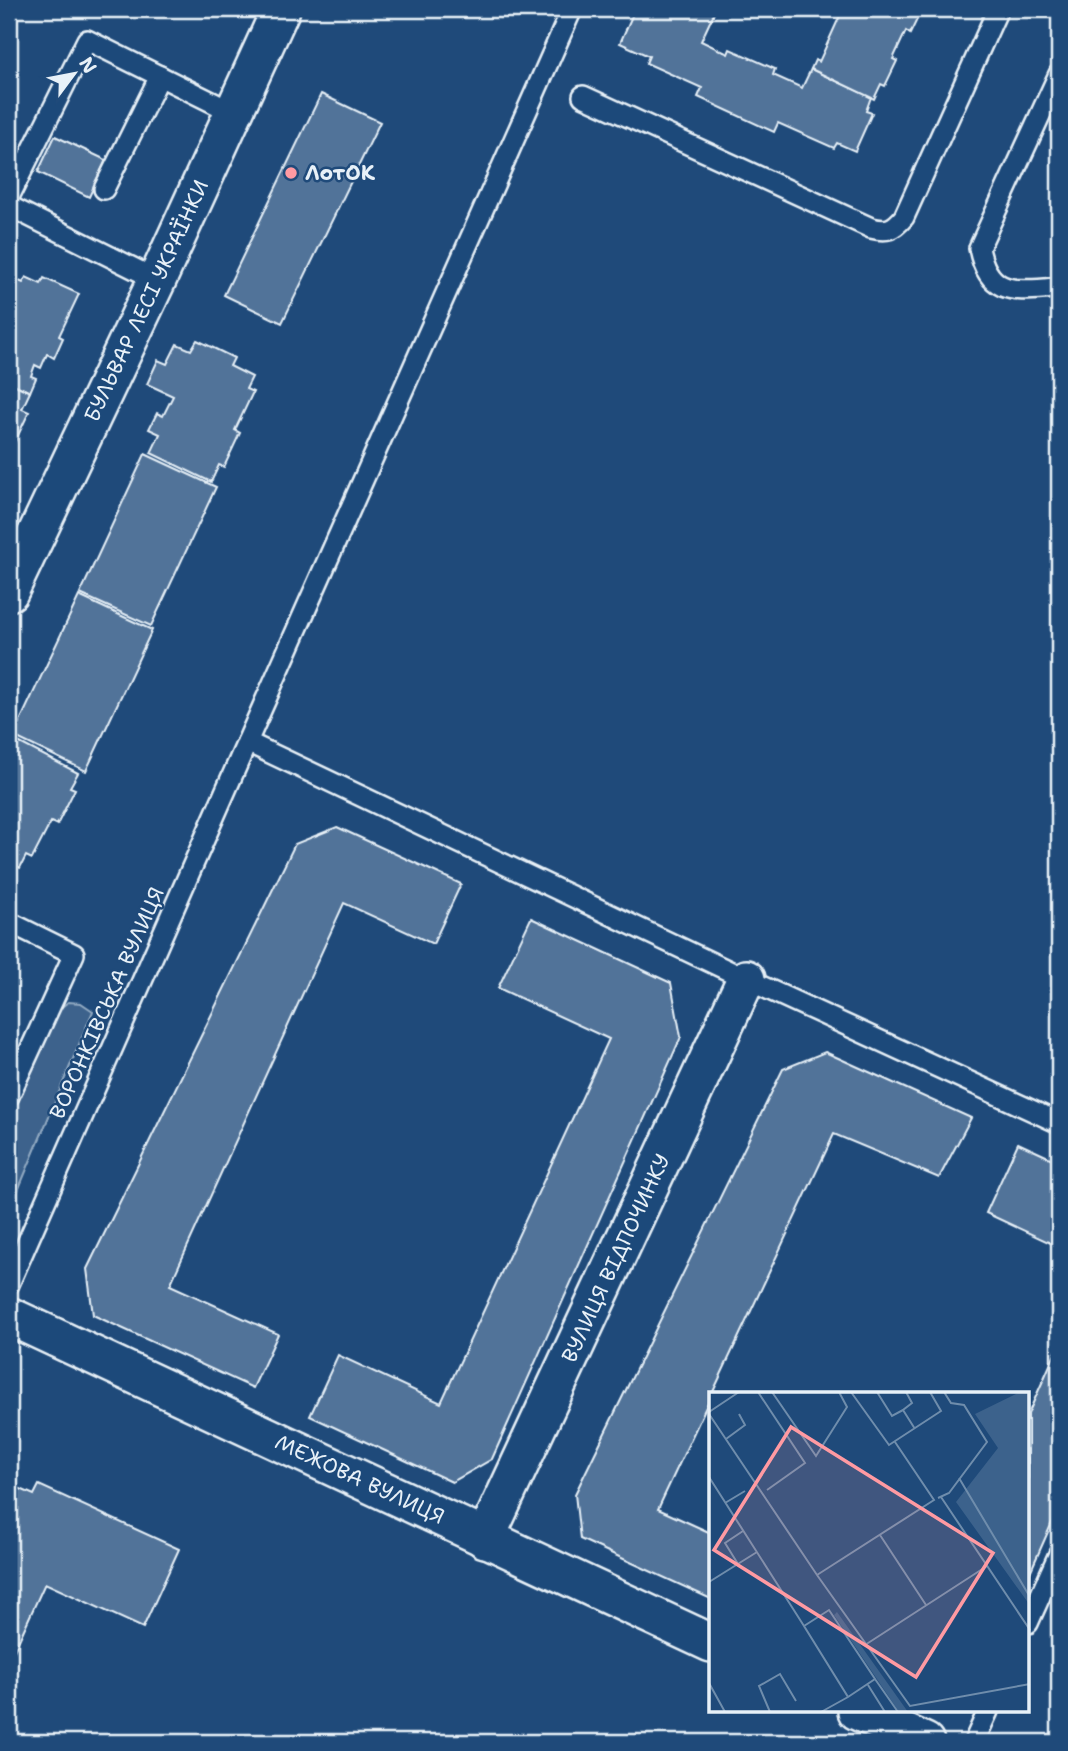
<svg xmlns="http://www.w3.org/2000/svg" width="1068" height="1751" font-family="'Shantell Sans',sans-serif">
	<rect width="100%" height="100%" fill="#1f4a7a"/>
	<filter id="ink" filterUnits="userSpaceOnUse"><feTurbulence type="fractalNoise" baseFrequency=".0143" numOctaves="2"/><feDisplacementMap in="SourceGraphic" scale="14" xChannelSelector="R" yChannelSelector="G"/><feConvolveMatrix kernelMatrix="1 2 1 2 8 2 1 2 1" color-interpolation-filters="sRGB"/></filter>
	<g filter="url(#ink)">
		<polygon fill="#3c628c" stroke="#92aac2" stroke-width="2" points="68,1002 81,1003 93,1011 9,1212 9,1118 57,1011"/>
		<g fill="#517399" stroke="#e8f1f8" stroke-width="2">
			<polygon points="635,9 711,9 714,13 701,41 728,54 730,49 775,69 773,75 802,88 811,69 871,97 866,111 872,113 855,151 837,143 834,148 778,123 774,132 698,97 702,88 646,63 649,56 620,43"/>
			<polygon points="843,9 922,9 910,34 906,31 893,59 897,61 885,86 881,84 874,99 811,69 815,60 819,62"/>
			<polygon points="321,94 380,122 282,323 224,295"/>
			<polygon points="55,136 106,160 89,197 38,172"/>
			<polygon points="9,276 23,283 26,277 41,284 44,278 79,294 59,336 63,338 54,358 47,354 41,368 35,365 31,376 36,378 30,392 9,382"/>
			<polygon points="197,340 234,358 230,366 252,377 246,389 253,392 235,430 240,433 224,467 219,465 211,482 151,453 160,434 149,429 157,413 163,416 173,396 147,384 158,360 167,364 177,344 191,350"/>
			<polygon points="9,382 30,392 22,409 29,412 13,446 9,443"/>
			<polygon points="145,454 216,487 151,626 80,594"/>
			<polygon points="79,596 152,630 86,771 13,736"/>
			<polygon points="18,742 78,773 70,787 75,789 57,825 51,822 32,859 26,856 20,868 9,862 9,761"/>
			<polygon points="337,827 461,884 433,944 344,903 170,1285 278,1334 253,1388 93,1315 87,1269 295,844"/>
			<polygon points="531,918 671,983 681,1037 492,1459 452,1482 310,1416 338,1355 441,1403 609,1039 498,988"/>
			<polygon points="825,1052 971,1118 939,1178 834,1134 658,1509 711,1533 711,1599 580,1539 575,1494 783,1069"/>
			<polygon points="1018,1143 1059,1162 1059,1247 986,1213"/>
			<polygon points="1059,1345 1059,1507 1028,1577 1028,1414"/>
			<polygon points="9,1484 34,1495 39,1485 179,1549 143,1628 45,1583 9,1662"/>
		</g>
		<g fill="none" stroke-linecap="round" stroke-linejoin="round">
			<defs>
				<g id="lane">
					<polyline points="572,9 247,742 746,979 1059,1123"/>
					<path d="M 1059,74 L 979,248 C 989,299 1018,290 1059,288"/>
					<path d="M 583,96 L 871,228 C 887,232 893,230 904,217 L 998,9"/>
					<polyline points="104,189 160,76"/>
					<polyline points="9,197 87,40 232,112"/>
					<polyline points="9,206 157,280"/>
					<polyline points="9,922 74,954 9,1096"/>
					<polyline points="9,1284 247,742"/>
					<polyline points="1028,1623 1059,1554"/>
					<polyline points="974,1742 988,1711"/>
				</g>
				<g id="street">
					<path id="s1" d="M 9,592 L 157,280 L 281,9"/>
					<path id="s2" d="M 9,1316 L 711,1643"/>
					<path id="s3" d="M 485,1539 L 746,979"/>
					<polyline points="857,1711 925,1742"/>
				</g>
			</defs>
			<use href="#lane" stroke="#e8f1f8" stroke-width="24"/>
			<use href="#street" stroke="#e8f1f8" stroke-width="42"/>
			<use href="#lane" stroke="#1f4a7a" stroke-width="19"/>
			<use href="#street" stroke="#1f4a7a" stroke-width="37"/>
		</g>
	</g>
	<circle fill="#ff9aa2" stroke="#1f4a7a" stroke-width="2.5" cx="291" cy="173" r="7"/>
	<g text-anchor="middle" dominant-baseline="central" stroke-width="5" stroke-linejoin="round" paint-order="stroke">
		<g font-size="21" font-weight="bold" fill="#e8f1f8" stroke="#1f4a7a" text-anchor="start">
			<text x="305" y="173">ЛотОК</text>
		</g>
		<g font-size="21" fill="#e8f1f8" stroke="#1f4a7a">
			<text stroke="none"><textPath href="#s1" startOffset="322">БУЛЬВАР ЛЕСІ УКРАЇНКИ</textPath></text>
			<text transform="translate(107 1003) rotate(-66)">ВОРОНКІВСЬКА ВУЛИЦЯ</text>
			<text stroke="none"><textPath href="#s3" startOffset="310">ВУЛИЦЯ ВІДПОЧИНКУ</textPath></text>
			<text stroke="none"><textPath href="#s2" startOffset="387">МЕЖОВА ВУЛИЦЯ</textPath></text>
		</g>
	</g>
	<g transform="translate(709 1392)">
		<rect width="320" height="320" fill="#1f4a7a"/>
		<path d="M 311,0 L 320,0 L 320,212 L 247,110 L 289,56 L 266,22 ZM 128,220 L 199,320 L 190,320 L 125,223 Z" fill="#3c628c"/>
		<path fill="none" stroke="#6f8dac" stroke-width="2" d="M 49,0 L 96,71 L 58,98M 63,0 L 107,64 L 138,15 L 130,0M 142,0 L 180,53 L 232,19 L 221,0M 168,0 L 183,24 L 194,18M 197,0 L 203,11 L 194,18 L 206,37M 0,20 L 30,0M 0,22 L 108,183 L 225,108 L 186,50M 17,47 L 36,33 L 30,22M 0,85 L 95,234M 250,86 L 321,205M 232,105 L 321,238M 229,106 L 240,101 L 278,50 L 255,13 L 242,11 L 235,0M 16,111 L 36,99M 171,143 L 217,213M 29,172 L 16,151 L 34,139M 108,183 L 201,314 L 321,292M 0,190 L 48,160M 156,253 L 278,174M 166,287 L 189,320M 0,291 L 16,320M 159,293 L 176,320M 61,320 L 50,294 L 71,282 L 87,309M 112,320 L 139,305 L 95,234 L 120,218 L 166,287 L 139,305"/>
		<path fill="#ff9aa2" fill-opacity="0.15" stroke="#ff9aa2" stroke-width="3.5" d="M 82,35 L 284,161 L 207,285 L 5,158 Z"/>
		<rect width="320" height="320" fill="none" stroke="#e8f1f8" stroke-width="3.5"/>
	</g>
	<rect width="1068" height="1751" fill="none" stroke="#1f4a7a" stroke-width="35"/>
	<rect x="18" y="18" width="1033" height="1716" fill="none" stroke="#e8f1f8" stroke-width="2.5" filter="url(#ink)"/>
	<g transform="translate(74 74) rotate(58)" stroke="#1f4a7a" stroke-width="5" paint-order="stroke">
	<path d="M0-5L12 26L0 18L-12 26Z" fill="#e8f1f8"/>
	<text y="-10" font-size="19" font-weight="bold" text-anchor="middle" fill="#e8f1f8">N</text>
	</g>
</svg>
